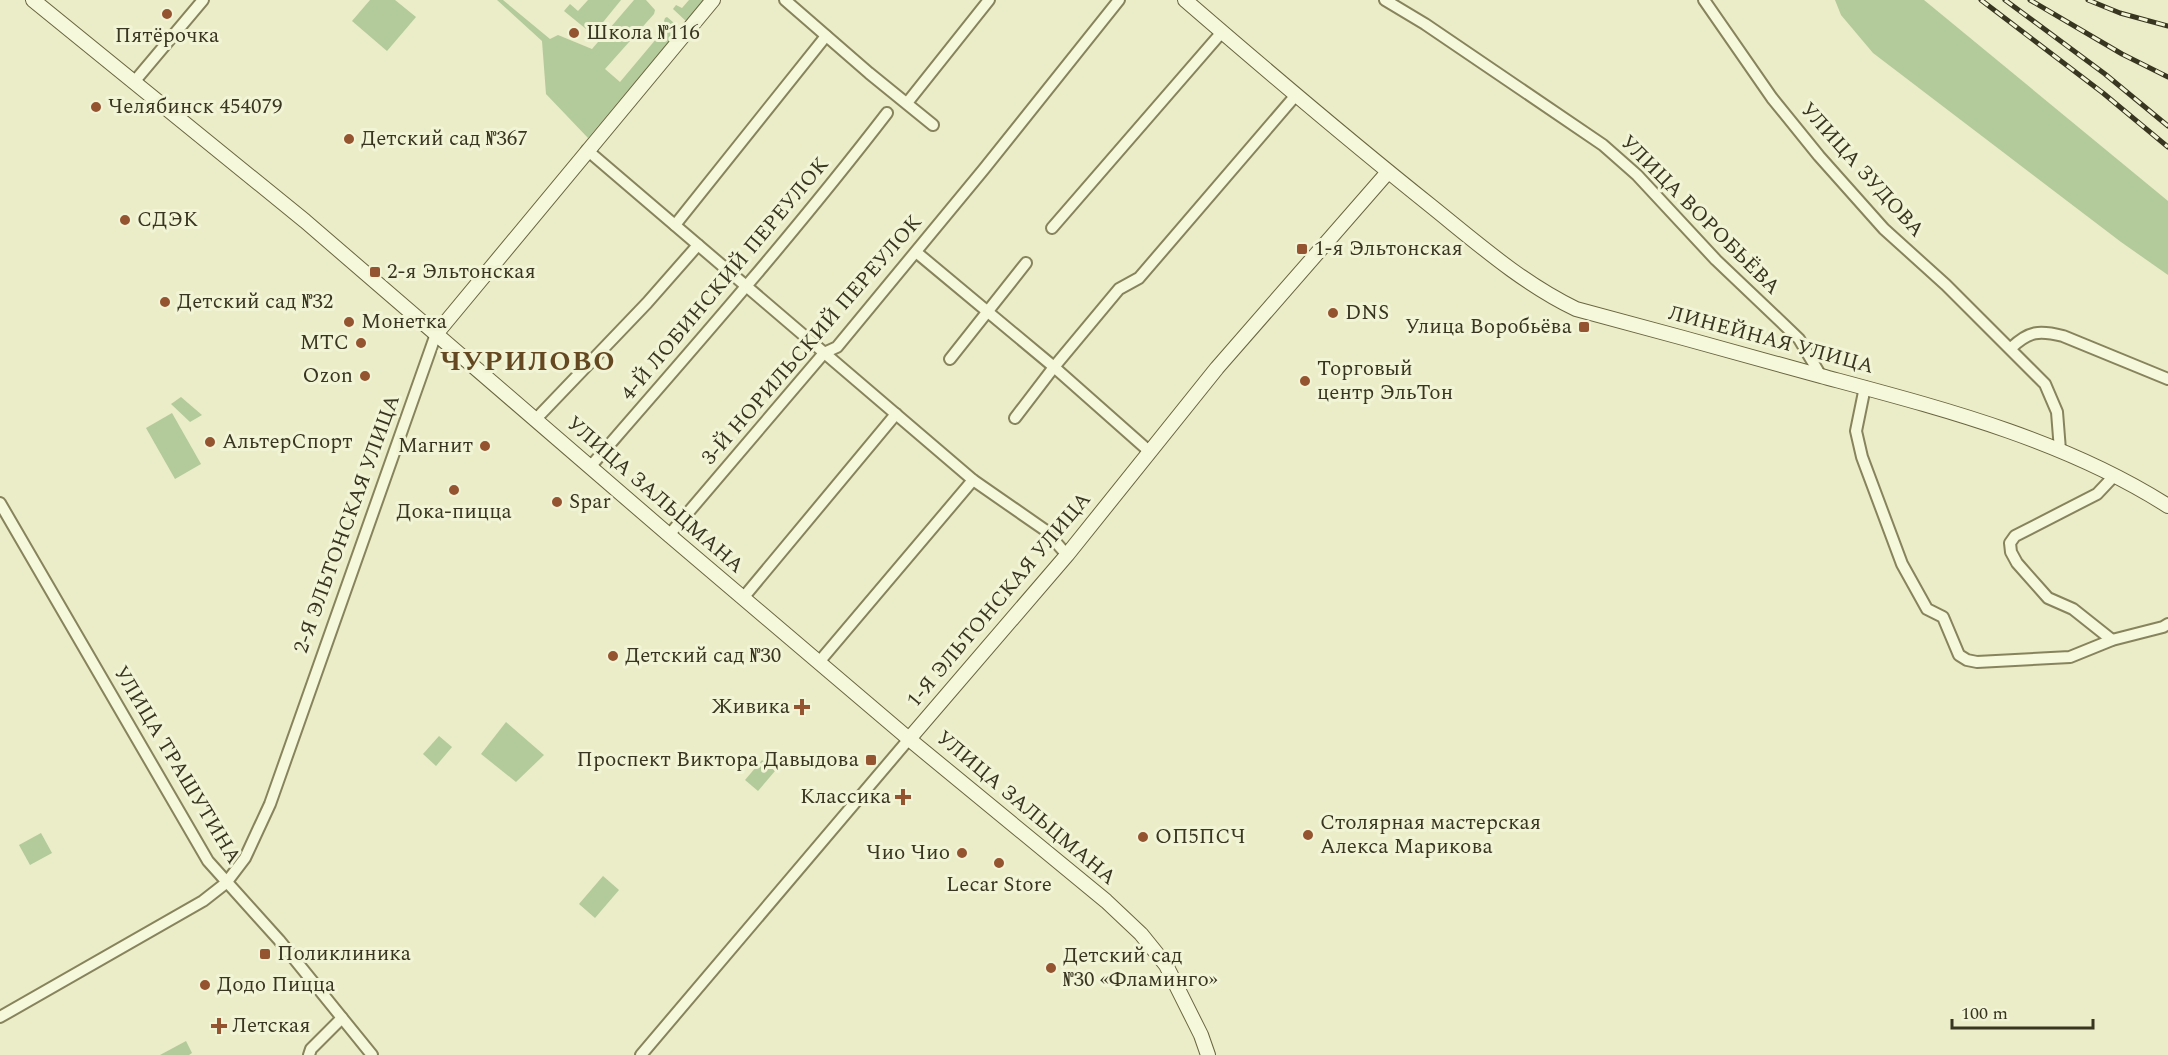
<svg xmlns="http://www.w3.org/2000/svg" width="2168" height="1055" font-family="Spectral,serif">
	<rect width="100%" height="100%" fill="#eaedc7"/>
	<g fill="#b3ca9b">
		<polygon points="370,0 395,0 416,17 387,51 352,21"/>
		<polygon points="497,0 503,0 550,39 558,35 592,49 634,0 646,0 655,10 654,14 605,69 620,82 667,26 664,21 665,18 667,17 680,28 588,138 546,94 542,41"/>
		<polygon points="588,0 621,0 595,32 591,33 564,11 570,4 578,11"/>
		<polygon points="689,0 705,0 687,22 673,9 676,5 682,8"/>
		<polygon points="1835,0 1924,0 2168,201 2168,275 2121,242 1873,53 1841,15"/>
		<polygon points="181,397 202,415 190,422 171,404"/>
		<polygon points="172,413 201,464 175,479 146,428"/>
		<polygon points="506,722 544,755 516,782 481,754"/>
		<polygon points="439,736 452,747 436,766 423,754"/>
		<polygon points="762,760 775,771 758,791 745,780"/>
		<polygon points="41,833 52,853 30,865 19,845"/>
		<polygon points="603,876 619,890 595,918 579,904"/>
		<polygon points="186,1041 192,1053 189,1055 160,1055"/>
	</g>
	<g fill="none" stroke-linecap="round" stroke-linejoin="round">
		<defs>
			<g id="street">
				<polyline points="785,0 869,73 933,125"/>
				<polyline points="1385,0 1425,24 1603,145 1637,175 1716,260 1799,339 1821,376"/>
				<polyline points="1704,0 1772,98 1819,156 1884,229 1946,285 2045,384 2057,412 2060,450"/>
				<polyline points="134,82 203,0"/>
				<polyline points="907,103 989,0"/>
				<polyline points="587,150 973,480 1045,530 1067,555"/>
				<polyline points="675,225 826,36"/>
				<polyline points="1052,228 1222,32"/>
				<polyline points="916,252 1054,367 1150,452"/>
				<path d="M 2011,348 C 2029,331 2039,330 2063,336 L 2168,379"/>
				<polyline points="950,359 1026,263"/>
				<polyline points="1865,387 1856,431 1862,457 1902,564 1927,609 1943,617 1959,655 1967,660 1977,662 2070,657 2112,640 2163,627 2168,624"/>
				<polyline points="1015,418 1054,367 1119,289 1139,278 1296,95"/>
				<polyline points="535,420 647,303 698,245"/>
				<path d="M 590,467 C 691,351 793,235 887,113"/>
				<polyline points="0,503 208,861 279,940 372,1055"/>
				<polyline points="669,535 824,353 837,347 984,169 1119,0"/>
				<polyline points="743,598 896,414"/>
				<polyline points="2112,640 2073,609 2048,598 2017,563 2011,552 2010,543 2015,536 2097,494 2114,476"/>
				<polyline points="819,662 973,480"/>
				<polyline points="0,1017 203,901 226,883 245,858 270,804 436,334"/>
				<polyline points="309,1055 311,1049 342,1018"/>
				<polyline points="641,1055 909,739"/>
			</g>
			<g id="secondary">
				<polyline points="33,0 305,221 669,535 909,739 1106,901 1141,934 1166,965 1201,1035 1208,1055"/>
				<path d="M 1185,0 C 1266,70 1347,139 1431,206 C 1477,243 1522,283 1576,309 C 1658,331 1739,353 1821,376 C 1940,408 2063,439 2168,506"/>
				<polyline points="436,334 713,0"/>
				<polyline points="909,739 1067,555 1217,368 1388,172"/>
			</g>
		</defs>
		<use href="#street" stroke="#87835d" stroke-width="14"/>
		<use href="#secondary" stroke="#696440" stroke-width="16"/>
		<use href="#street" stroke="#f5f8da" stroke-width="10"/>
		<use href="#secondary" stroke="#f5f8da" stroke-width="14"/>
		<defs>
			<g id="rail">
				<polyline points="1981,0 2103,93 2168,147"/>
				<polyline points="2005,0 2105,74 2168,126"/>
				<polyline points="2030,0 2122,54 2168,77"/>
				<polyline points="2088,0 2120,13 2168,26"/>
			</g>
		</defs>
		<use href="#rail" stroke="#383520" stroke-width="5"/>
		<use href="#rail" stroke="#f2f4d6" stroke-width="3" stroke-dasharray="9" stroke-linecap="butt"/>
	</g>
	<g fill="#94542f" stroke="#f2f4d6" stroke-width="2">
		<circle cx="167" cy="14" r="6"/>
		<circle cx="574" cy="33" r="6"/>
		<circle cx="96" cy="107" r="6"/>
		<circle cx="349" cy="139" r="6"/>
		<circle cx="125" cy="220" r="6"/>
		<rect x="1296" y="243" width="12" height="12" rx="3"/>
		<rect x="369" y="266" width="12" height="12" rx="3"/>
		<circle cx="165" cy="302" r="6"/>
		<circle cx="1333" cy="313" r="6"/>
		<circle cx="349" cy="322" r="6"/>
		<rect x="1578" y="321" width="12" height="12" rx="3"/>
		<circle cx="361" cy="343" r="6"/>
		<circle cx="365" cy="376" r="6"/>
		<circle cx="1305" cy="381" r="6"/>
		<circle cx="210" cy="442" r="6"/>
		<circle cx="485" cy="446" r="6"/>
		<circle cx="454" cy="490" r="6"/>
		<circle cx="557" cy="502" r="6"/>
		<circle cx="613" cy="656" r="6"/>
		<path d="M799 698h6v6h6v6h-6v6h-6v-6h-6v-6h6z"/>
		<rect x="865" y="754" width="12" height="12" rx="3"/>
		<path d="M900 788h6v6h6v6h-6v6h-6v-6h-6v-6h6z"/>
		<circle cx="1308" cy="835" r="6"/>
		<circle cx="1143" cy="837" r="6"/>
		<circle cx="962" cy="853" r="6"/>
		<circle cx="999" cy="863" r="6"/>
		<rect x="259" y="948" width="12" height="12" rx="3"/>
		<circle cx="1051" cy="968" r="6"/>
		<circle cx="205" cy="985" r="6"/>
		<path d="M216 1017h6v6h6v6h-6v6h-6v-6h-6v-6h6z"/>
	</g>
	<g text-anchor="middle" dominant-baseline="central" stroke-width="6" stroke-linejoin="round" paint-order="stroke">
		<g font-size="21" fill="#383520" stroke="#f2f4d6" text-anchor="start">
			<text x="586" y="33">Школа №116</text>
			<text x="167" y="36" text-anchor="middle">Пятёрочка</text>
			<text x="108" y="107">Челябинск 454079</text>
			<text x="361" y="139">Детский сад №367</text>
			<text x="137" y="220">СДЭК</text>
			<text x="1314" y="249">1-я Эльтонская</text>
			<text x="387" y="272">2-я Эльтонская</text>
			<text x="177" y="302">Детский сад №32</text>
			<text x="1345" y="313">DNS</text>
			<text x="361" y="322">Монетка</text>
			<text x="1572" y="327" text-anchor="end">Улица Воробьёва</text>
			<text x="349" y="343" text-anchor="end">МТС</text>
			<text x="1317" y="369">Торговый<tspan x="1317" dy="24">центр ЭльТон</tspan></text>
			<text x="353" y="376" text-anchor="end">Ozon</text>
			<text x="222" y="442">АльтерСпорт</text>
			<text x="473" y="446" text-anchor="end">Магнит</text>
			<text x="569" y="502">Spar</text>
			<text x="454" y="512" text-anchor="middle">Дока-пицца</text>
			<text x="625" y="656">Детский сад №30</text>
			<text x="790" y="707" text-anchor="end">Живика</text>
			<text x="859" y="760" text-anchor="end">Проспект Виктора Давыдова</text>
			<text x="891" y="797" text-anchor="end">Классика</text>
			<text x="1320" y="823">Столярная мастерская<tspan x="1320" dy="24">Алекса Марикова</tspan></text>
			<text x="1155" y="837">ОП5ПСЧ</text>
			<text x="950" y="853" text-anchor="end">Чио Чио</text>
			<text x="999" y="885" text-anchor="middle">Lecar Store</text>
			<text x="277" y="954">Поликлиника</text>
			<text x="1063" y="956">Детский сад<tspan x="1063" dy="24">№30 «Фламинго»</tspan></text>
			<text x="217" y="985">Додо Пицца</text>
			<text x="232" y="1026">Летская</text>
		</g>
		<g font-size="21" fill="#383520" stroke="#f2f4d6">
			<text transform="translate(1862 170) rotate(48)">УЛИЦА ЗУДОВА</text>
			<text transform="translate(1700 215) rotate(45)">УЛИЦА ВОРОБЬЁВА</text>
			<text transform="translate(725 279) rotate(-50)">4-Й ЛОБИНСКИЙ ПЕРЕУЛОК</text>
			<text transform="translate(812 340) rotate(-49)">3-Й НОРИЛЬСКИЙ ПЕРЕУЛОК</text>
			<text transform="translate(1771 340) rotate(15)">ЛИНЕЙНАЯ УЛИЦА</text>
			<text transform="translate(655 495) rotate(41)">УЛИЦА ЗАЛЬЦМАНА</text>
			<text transform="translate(347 524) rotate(-70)">2-Я ЭЛЬТОНСКАЯ УЛИЦА</text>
			<text transform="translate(999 600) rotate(-50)">1-Я ЭЛЬТОНСКАЯ УЛИЦА</text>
			<text transform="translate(177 765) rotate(59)">УЛИЦА ТРАШУТИНА</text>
			<text transform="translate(1026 808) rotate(40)">УЛИЦА ЗАЛЬЦМАНА</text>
		</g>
		<g font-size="27" font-weight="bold" letter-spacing="1.5" fill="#634821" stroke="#f2f4d6">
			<text x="528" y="362">ЧУРИЛОВО</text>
		</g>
	</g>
	<path d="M1952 1019v9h141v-9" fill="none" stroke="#383520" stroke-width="3"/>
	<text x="1961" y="1019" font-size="18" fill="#383520" stroke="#f2f4d6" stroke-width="4.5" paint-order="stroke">100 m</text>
</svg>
